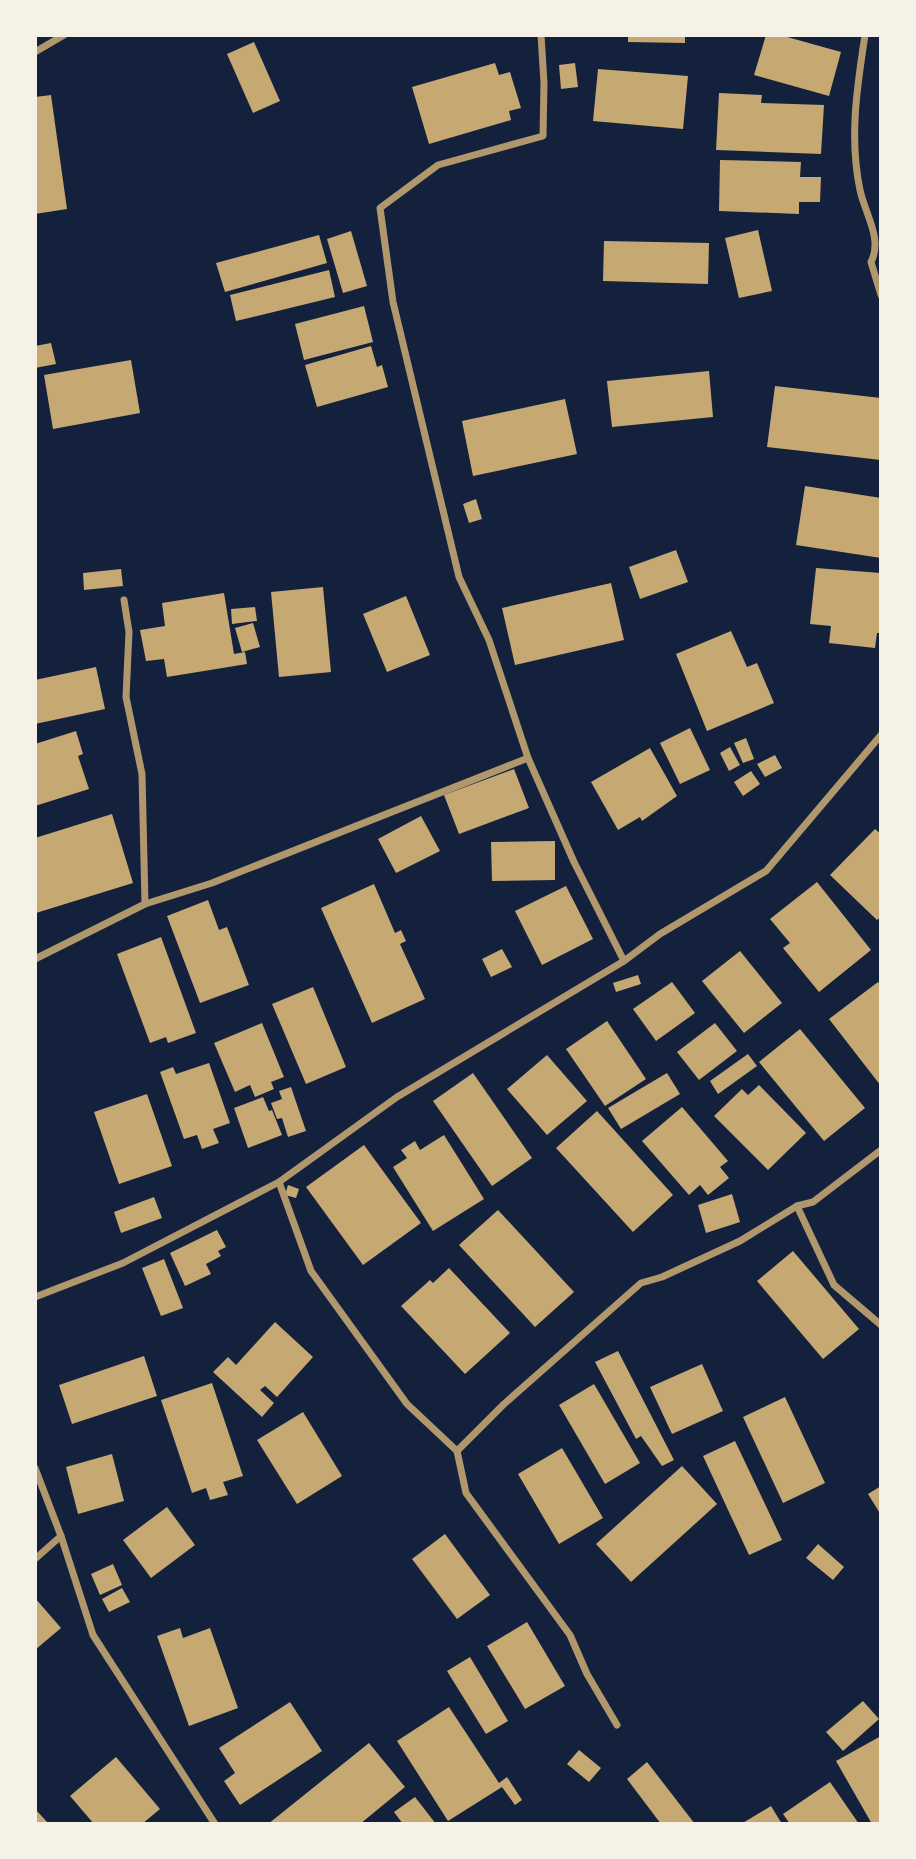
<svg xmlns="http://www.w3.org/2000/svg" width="916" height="1859" font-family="Poppins,sans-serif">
	<rect width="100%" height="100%" fill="#14213d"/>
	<g fill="#c6a872">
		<polygon points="628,35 685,35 685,43 628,42"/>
		<polygon points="766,35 780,35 841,52 829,96 754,75"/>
		<polygon points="254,42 280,101 253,113 227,54"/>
		<polygon points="495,63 499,75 510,72 521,108 509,111 511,120 429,144 412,87"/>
		<polygon points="575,63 578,87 561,89 559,65"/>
		<polygon points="598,69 688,76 683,129 593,121"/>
		<polygon points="719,93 762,95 761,103 824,105 821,154 716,150"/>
		<polygon points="51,95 67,209 35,214 35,97"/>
		<polygon points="720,160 801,162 800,177 821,177 820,202 799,202 799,214 719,211"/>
		<polygon points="758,230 772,291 739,298 725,238"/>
		<polygon points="351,231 367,286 343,293 327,239"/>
		<polygon points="319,235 327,263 225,292 216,263"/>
		<polygon points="604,241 709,243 708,284 603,281"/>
		<polygon points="329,270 335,297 236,321 230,295"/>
		<polygon points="364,306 373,342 304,360 295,324"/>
		<polygon points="51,343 56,364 35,368 35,346"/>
		<polygon points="371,346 377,367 382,365 388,387 317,407 305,365"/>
		<polygon points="131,360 140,413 53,429 44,375"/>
		<polygon points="709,371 713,417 612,427 607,381"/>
		<polygon points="775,386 881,398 881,460 767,447"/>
		<polygon points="565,399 577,454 473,476 462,421"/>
		<polygon points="805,486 881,498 881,558 796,545"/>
		<polygon points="476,499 482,519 469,523 463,504"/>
		<polygon points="676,550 688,582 640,599 629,567"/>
		<polygon points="816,568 881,573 881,633 877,633 875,648 829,643 831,626 810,624"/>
		<polygon points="121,569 123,586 84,590 83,573"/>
		<polygon points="611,583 624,640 515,665 502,608"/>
		<polygon points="323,587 331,672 279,677 271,592"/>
		<polygon points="224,593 234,654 245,652 247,664 167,677 164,659 146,661 140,630 165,626 162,603"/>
		<polygon points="406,596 430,655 387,672 363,614"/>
		<polygon points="255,607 257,621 232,624 231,609"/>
		<polygon points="253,623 260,647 242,652 235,628"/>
		<polygon points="731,631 747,667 757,663 774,703 707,731 676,654"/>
		<polygon points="96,667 105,709 35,724 35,680"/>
		<polygon points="690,728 710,770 680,784 660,743"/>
		<polygon points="76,731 83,754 78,756 89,789 35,806 35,744"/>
		<polygon points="746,738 754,759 743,763 734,743"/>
		<polygon points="730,747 740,765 729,771 720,753"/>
		<polygon points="650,748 677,796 642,821 640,817 618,830 591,782"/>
		<polygon points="775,755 782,768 765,777 757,764"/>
		<polygon points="514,769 529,808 459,834 444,795"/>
		<polygon points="751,771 760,784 743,796 734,782"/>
		<polygon points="112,814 133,883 36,913 35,838"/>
		<polygon points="421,816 440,851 396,873 378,839"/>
		<polygon points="875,829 881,834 881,917 877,920 830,875"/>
		<polygon points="555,841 555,880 492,881 491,842"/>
		<polygon points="817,882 871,950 819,992 783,948 790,943 770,919"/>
		<polygon points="374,884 395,933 401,930 406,941 400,944 425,999 372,1023 321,908"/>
		<polygon points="566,886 593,939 542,965 515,911"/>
		<polygon points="208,900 219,930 227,927 249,985 200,1003 167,916"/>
		<polygon points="161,937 196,1033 168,1043 166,1037 150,1043 117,954"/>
		<polygon points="502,949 512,967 491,977 482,959"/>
		<polygon points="740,951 782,1003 744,1033 702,981"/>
		<polygon points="638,975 641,984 616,992 613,983"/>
		<polygon points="672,982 695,1013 656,1041 633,1009"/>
		<polygon points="878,982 881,986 881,1086 829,1019"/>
		<polygon points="313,987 346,1067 306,1084 272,1004"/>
		<polygon points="607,1021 646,1079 605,1106 566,1049"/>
		<polygon points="262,1023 284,1077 271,1082 274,1089 255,1097 250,1085 235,1092 214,1043"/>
		<polygon points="715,1023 737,1051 699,1080 677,1052"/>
		<polygon points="800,1029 865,1108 824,1141 759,1062"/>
		<polygon points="748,1054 757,1066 718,1094 710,1081"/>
		<polygon points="547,1055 587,1101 547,1135 507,1089"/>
		<polygon points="209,1063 230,1123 213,1129 219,1143 202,1149 197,1135 184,1139 160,1072 173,1067 176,1074"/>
		<polygon points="473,1073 532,1158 492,1186 433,1101"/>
		<polygon points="667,1073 680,1094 621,1129 608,1108"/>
		<polygon points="759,1085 806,1133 768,1170 714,1116 742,1089 748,1095"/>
		<polygon points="291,1087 306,1131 288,1137 282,1118 277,1119 271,1103 282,1099 279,1091"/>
		<polygon points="147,1094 172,1166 119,1184 94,1112"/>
		<polygon points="263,1097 269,1111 272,1110 282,1135 248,1148 234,1108"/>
		<polygon points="682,1107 728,1161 720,1167 729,1178 708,1195 700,1185 689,1195 642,1141"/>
		<polygon points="597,1111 673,1195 633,1232 556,1148"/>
		<polygon points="444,1135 484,1199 433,1231 393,1167 407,1158 401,1150 415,1141 420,1150"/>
		<polygon points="364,1145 421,1223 363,1265 306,1187"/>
		<polygon points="288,1185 299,1189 296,1198 285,1195"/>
		<polygon points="732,1194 740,1222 706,1233 698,1205"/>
		<polygon points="154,1197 162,1218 121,1233 114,1212"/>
		<polygon points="498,1210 574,1292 535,1327 459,1245"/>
		<polygon points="217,1230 226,1247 218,1251 221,1256 206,1264 211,1274 185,1286 170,1253"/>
		<polygon points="793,1251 859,1329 823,1359 757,1281"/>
		<polygon points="164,1259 183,1308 161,1316 142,1268"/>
		<polygon points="449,1268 510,1333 465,1374 401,1306 430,1280 433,1283"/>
		<polygon points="275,1322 313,1357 277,1397 265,1386 260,1390 274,1403 262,1417 213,1372 228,1357 236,1365"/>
		<polygon points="618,1351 674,1460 662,1466 641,1436 636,1439 595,1362"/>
		<polygon points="144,1356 157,1396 72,1424 59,1385"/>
		<polygon points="702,1364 723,1411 672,1434 650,1387"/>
		<polygon points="212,1383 243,1476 223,1482 228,1495 210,1500 206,1488 192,1493 161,1400"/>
		<polygon points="594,1384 640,1463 605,1484 559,1405"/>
		<polygon points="785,1397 825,1483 783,1503 743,1417"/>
		<polygon points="303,1412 342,1476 297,1504 257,1440"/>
		<polygon points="735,1441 782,1540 749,1555 703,1456"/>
		<polygon points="562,1448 603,1518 559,1544 518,1474"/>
		<polygon points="112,1454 124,1501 78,1514 66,1467"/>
		<polygon points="682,1466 717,1504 631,1582 596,1544"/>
		<polygon points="881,1486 881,1515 868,1494"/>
		<polygon points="167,1507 195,1545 151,1578 123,1540"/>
		<polygon points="445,1534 490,1595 457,1619 412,1559"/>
		<polygon points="818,1544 844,1567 833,1580 806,1558"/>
		<polygon points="113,1564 122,1585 100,1595 91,1574"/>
		<polygon points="122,1588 130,1602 109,1612 102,1599"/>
		<polygon points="35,1598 61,1628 35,1650"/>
		<polygon points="527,1622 565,1686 525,1709 487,1646"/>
		<polygon points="180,1628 183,1638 210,1628 238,1708 189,1726 157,1636"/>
		<polygon points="470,1657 508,1721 486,1734 447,1671"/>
		<polygon points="863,1701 879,1719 843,1751 826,1732"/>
		<polygon points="290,1702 322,1751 240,1805 224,1781 235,1773 219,1748"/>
		<polygon points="449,1707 499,1783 507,1777 522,1800 515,1805 502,1787 448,1821 397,1741"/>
		<polygon points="881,1736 881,1822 872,1824 836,1761"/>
		<polygon points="369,1743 405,1787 360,1824 268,1824"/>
		<polygon points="579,1750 601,1768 589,1782 567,1764"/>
		<polygon points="116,1757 160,1809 142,1824 94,1824 70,1796"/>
		<polygon points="647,1762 695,1824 661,1824 627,1779"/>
		<polygon points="830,1782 859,1824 790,1824 783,1814"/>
		<polygon points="415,1797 436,1824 403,1824 394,1812"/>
		<polygon points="771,1806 782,1824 741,1824"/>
		<polygon points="35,1809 49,1824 35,1824"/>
	</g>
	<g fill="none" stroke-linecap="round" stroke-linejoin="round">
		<g stroke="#b1986c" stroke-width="7">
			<polyline points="541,35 544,83 543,136 438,165 380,208 393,302 459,577 489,640 528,758 574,862 624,961"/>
			<path d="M 865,35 C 857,87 849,138 860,190 C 865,214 883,239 871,262 L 881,295"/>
			<polyline points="35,52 64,35"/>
			<polyline points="124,600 129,632 126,697 142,774 145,904"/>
			<polyline points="35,959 145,904 212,883 528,758"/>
			<polyline points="279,1182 311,1271 407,1404 457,1451"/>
			<polyline points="797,1206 834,1285 881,1325"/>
			<polyline points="35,1297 123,1263 279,1182 397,1097 624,961 660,934 766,871 881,735"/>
			<polyline points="35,1468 61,1536 35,1559"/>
			<polyline points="61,1536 93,1635 215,1824"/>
			<polyline points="617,1725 587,1674 570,1635 466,1493 457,1451 504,1404 641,1283 662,1277 740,1241 797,1206 813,1202 881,1150"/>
		</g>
	</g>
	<rect width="916" height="1859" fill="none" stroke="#f6f1e7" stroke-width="74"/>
</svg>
